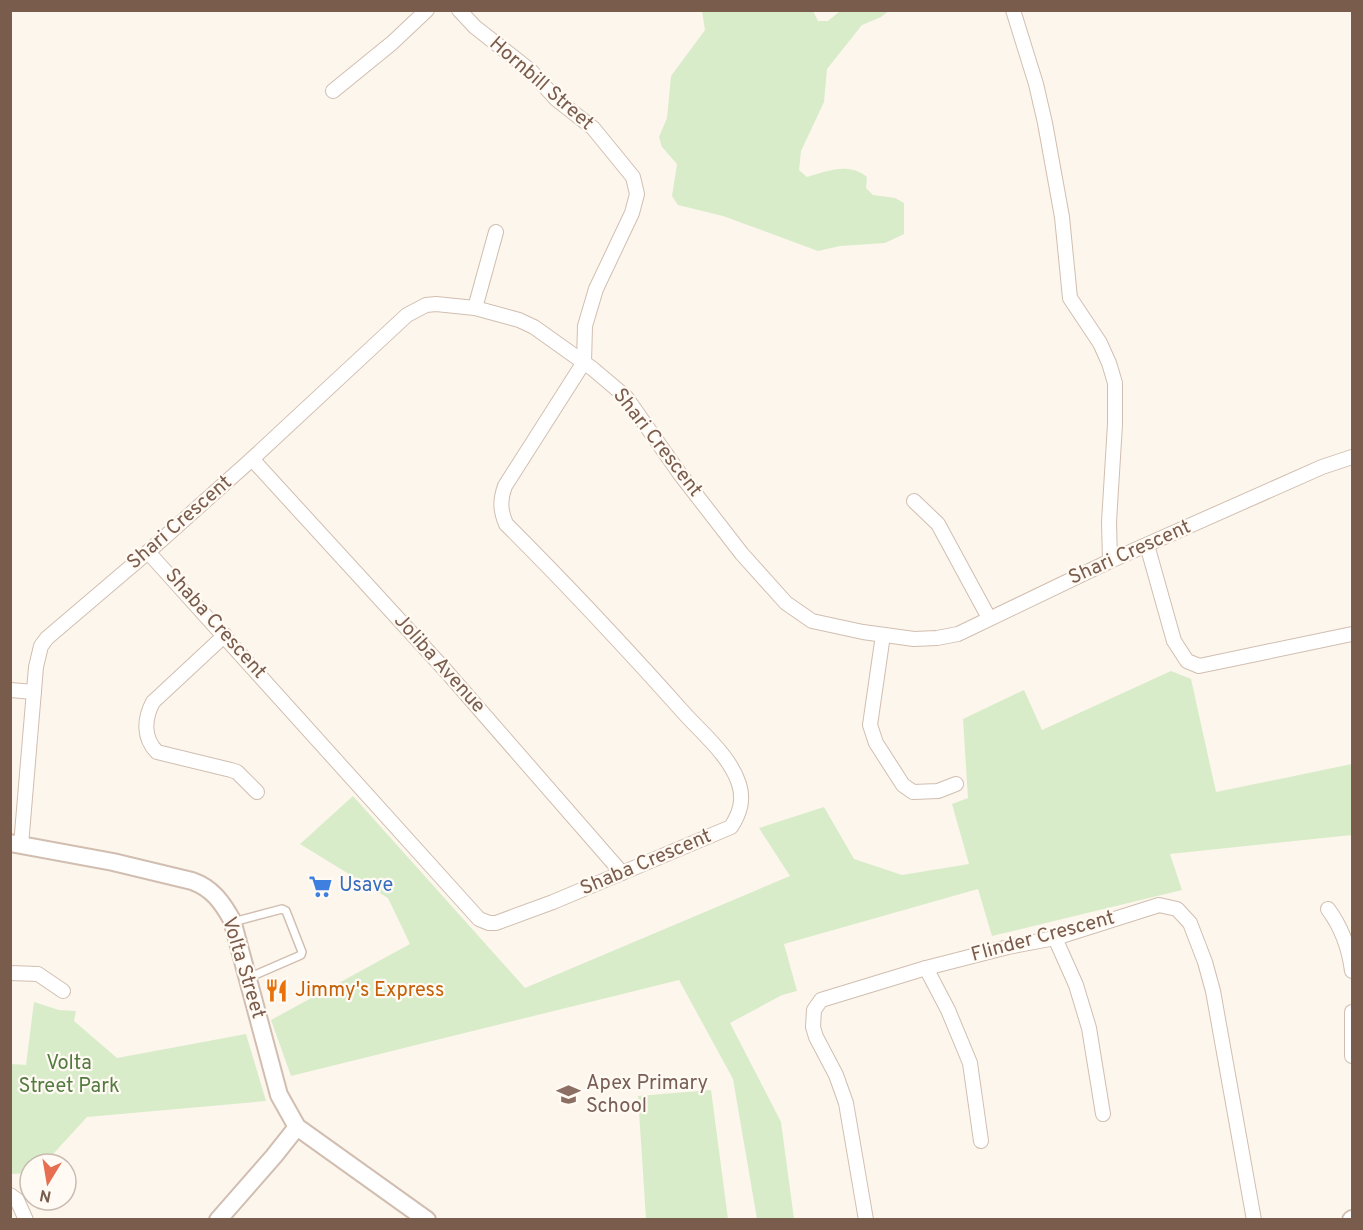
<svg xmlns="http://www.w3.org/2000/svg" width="1363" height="1230" font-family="Overpass,sans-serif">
	<rect width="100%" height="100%" fill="#fdf6ec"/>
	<g fill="#d8ecc9">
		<path d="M 702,11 L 813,11 L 818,21 L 828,21 L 840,11 L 889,11 L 881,17 L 862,25 L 827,69 L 824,102 L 801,151 L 799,170 L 807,177 C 828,171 848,162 867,177 L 866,188 L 873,195 L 895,198 L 904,203 L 904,234 L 885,243 L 840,246 L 818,251 L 723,216 L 678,205 L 672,196 L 677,164 L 662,147 L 659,137 L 667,118 L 671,76 L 705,30 Z"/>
		<polygon points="1171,671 1191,679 1216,792 1352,764 1352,835 1170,854 1182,890 992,936 978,889 784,944 797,991 782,995 730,1023 781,1122 794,1219 757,1219 733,1079 679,980 291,1076 271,1020 410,944 388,898 300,844 353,796 525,988 790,876 759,828 824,807 854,859 902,875 969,864 952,804 968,798 963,719 1024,690 1042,730"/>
		<polygon points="34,1002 59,1010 76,1011 74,1021 117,1058 246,1034 266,1101 87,1117 44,1164 30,1164 30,1173 11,1174 11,1064 26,1065"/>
		<polygon points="711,1090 728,1219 646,1219 638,1096"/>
	</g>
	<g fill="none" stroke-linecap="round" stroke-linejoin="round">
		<defs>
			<polyline id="service" points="233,922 282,909 286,911 302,952 301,955 248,978"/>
			<g id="minor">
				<polyline points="1013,10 1036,84 1045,123 1062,217 1070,298 1100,343 1109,363 1115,383 1115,424 1109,522 1110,561"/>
				<polyline points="333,91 392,43 427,10"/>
				<polyline points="475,308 496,232"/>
				<polyline points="252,459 446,671 622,873"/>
				<polyline points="914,501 938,524 989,618"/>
				<polyline points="1147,545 1174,641 1187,661 1199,666 1352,634"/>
				<path d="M 148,552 L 479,919 L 489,923 L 496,923 L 553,902 L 731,827 C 740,813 744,800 739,784 C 730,756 703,734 684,713 C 626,648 567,585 506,524 C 500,510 500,500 505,486 L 584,362 L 585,326 L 596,289 L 632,213 L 637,194 L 633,177 L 593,128 L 556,99 L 531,71 L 475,27 L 459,10"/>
				<path d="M 225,635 L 153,702 C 144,719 143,738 157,752 L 231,770 L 237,772 L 257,792"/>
				<polyline points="883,635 870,725 876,743 903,785 913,792 938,791 956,784"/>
				<polyline points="10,690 34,692"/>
				<polyline points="21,845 36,667 41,646 47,638 148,552 252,459 407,315 426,305 436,304 475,308 519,320 534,327 593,369 626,397 680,474 742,554 786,603 812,621 863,632 914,639 937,638 958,634 1110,561 1322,467 1352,457"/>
				<path d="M 1328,909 C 1342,928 1349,947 1352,971"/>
				<polyline points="1055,938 1076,985 1089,1028 1103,1114"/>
				<polyline points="926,968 948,1010 970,1063 981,1141"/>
				<polyline points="10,973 38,974 63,991"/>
				<polyline points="1352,1012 1352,1056"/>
				<polyline points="10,1195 17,1200 26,1220"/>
				<polyline points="866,1220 846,1103 836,1075 816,1037 813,1027 814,1010 821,1000 926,968 1008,947 1055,938 1159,905 1177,909 1190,923 1205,962 1213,991 1254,1220"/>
			</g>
			<g id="tertiary">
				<path d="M 10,843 L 113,862 L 192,881 C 212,888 222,902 232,920 L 279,1095 L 297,1127 L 427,1220"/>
				<polyline points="218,1220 274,1156 297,1127"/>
				<polyline points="1351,1220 1352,1219"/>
			</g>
		</defs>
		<use href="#service" stroke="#d1beb0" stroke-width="10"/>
		<use href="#minor" stroke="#d1beb0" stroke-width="16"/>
		<use href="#tertiary" stroke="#d1beb0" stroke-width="20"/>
		<use href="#service" stroke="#fff" stroke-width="7"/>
		<use href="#minor" stroke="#fff" stroke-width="14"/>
		<use href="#tertiary" stroke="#fff" stroke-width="16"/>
	</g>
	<defs>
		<symbol id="supermarket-bare" viewBox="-9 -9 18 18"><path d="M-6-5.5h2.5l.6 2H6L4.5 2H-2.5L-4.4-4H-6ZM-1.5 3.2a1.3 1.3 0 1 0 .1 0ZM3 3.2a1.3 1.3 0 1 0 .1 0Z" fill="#3f7fe0" stroke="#fffaf3" stroke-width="2.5" paint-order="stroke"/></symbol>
		<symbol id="restaurant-bare" viewBox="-9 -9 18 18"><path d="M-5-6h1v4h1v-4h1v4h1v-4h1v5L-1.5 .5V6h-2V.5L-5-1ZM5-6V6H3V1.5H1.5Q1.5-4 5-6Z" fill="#e8710a" stroke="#fffaf3" stroke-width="2.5" paint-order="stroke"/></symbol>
		<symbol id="school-bare" viewBox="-9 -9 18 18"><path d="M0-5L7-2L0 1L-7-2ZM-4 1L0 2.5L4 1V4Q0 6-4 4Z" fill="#8d6e63" stroke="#fffaf3" stroke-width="2.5" paint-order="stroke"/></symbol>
	</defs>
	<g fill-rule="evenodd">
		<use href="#supermarket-bare" x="304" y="870" width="33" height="33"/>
		<use href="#restaurant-bare" x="260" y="974" width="33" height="33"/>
		<use href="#school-bare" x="552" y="1078" width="33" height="33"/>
	</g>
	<g text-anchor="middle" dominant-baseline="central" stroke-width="4.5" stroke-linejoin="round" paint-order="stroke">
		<g font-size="20" fill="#7a5c4d" stroke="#fffaf3">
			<text transform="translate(541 84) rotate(41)">Hornbill Street</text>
			<text transform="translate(657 443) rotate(52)">Shari Crescent</text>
			<text transform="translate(180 523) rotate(-41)">Shari Crescent</text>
			<text transform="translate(1130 553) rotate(-24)">Shari Crescent</text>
			<text transform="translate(215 624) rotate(48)">Shaba Crescent</text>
			<text transform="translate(439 664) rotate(48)">Joliba Avenue</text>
			<text transform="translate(646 863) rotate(-23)">Shaba Crescent</text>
			<text transform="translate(1043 937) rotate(-15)">Flinder Crescent</text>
			<text transform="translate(243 968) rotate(73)">Volta Street</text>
		</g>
		<g font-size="20" fill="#366cbe" stroke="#fffaf3" text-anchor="start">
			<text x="339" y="886">Usave</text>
		</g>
		<g font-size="20" fill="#c56008" stroke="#fffaf3" text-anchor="start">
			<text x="295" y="991">Jimmy's Express</text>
		</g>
		<g font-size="20" fill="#537a41" stroke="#fffaf3">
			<text x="69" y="1064">Volta<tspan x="69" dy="23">Street Park</tspan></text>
		</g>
		<g font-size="20" fill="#785e54" stroke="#fffaf3" text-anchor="start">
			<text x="586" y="1084">Apex Primary<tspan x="586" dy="23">School</tspan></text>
		</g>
	</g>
	<rect width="1363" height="1230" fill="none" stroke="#7a5c4d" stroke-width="24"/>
	<g transform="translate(48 1182) rotate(191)"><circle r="28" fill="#fffaf3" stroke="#cabbb1" stroke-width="1.5"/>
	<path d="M0-4.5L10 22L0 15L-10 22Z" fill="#e76f51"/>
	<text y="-9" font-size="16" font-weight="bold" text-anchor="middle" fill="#7a5c4d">N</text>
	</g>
</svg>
